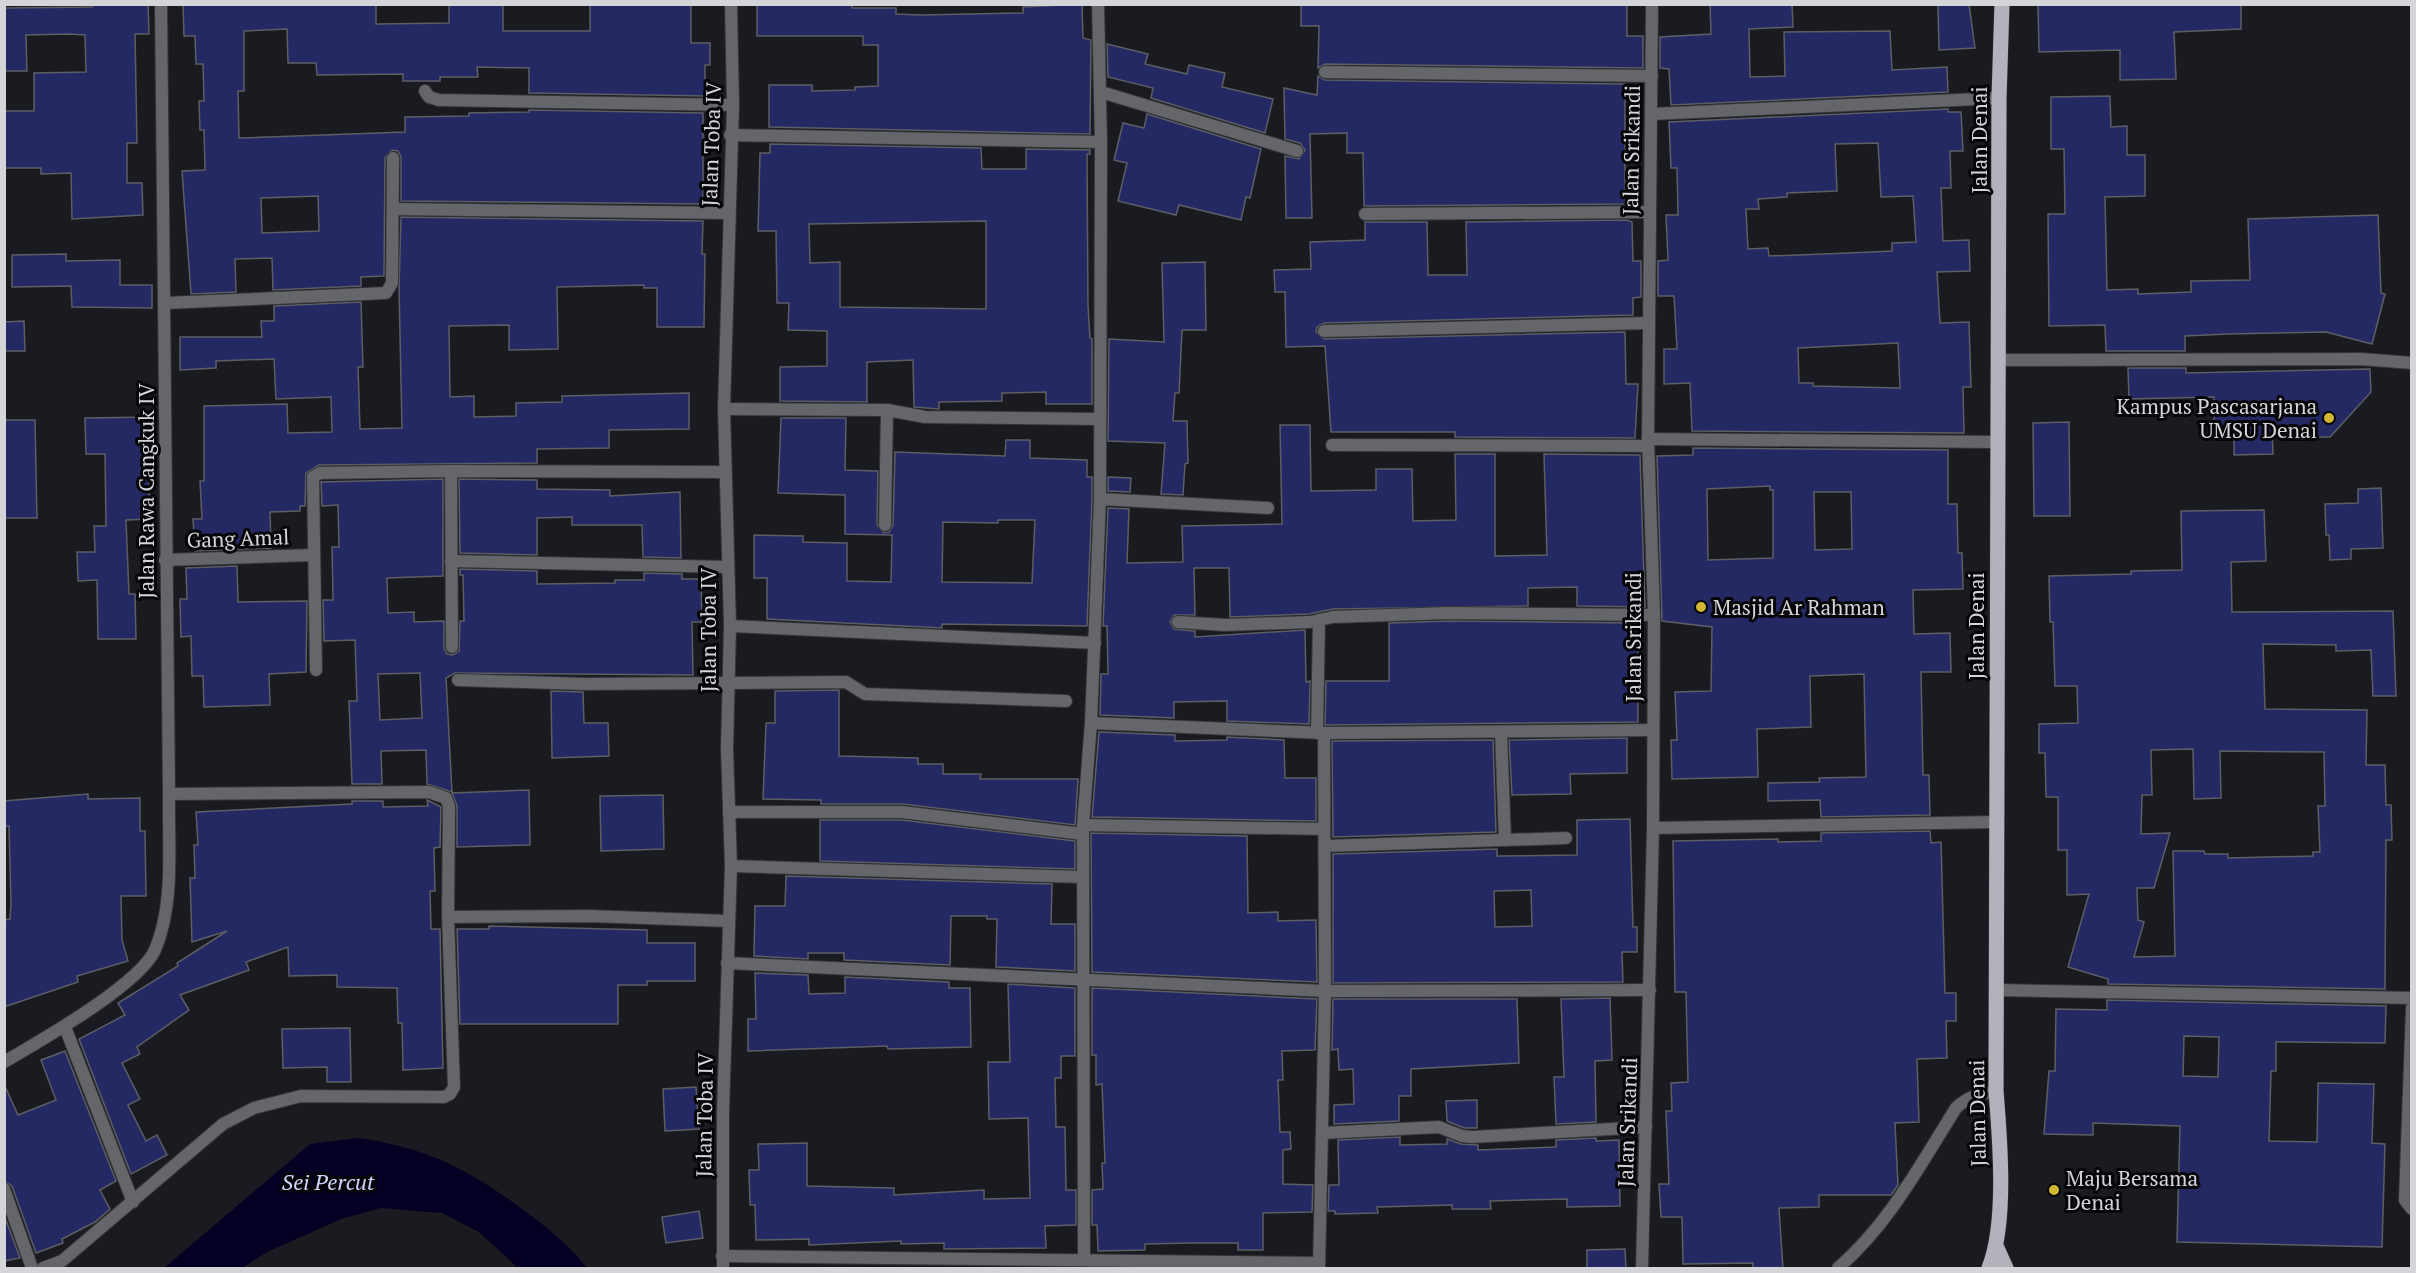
<svg xmlns="http://www.w3.org/2000/svg" width="2416" height="1273" font-family="'PT Serif',serif">
	<rect width="100%" height="100%" fill="#1a1b21"/>
	<path fill="#030023" d="M 358,1138 C 428,1148 470,1170 526,1212 C 548,1228 571,1247 587,1268 L 518,1268 L 479,1232 L 442,1213 L 381,1208 L 341,1219 L 267,1252 L 242,1268 L 164,1268 L 310,1144 Z"/>
	<g fill="#242964" stroke="#5d5e65" stroke-width="1.5" fill-rule="evenodd">
		<polygon points="92,4 148,4 149,34 135,34 137,143 127,143 127,183 142,183 143,215 72,219 71,173 41,174 41,168 4,168 4,111 34,111 34,73 86,72 85,35 69,34 26,35 27,71 4,71 4,8 92,7"/>
		<path d="M 183,4 L 376,4 L 376,24 L 449,23 L 449,4 L 503,4 L 503,31 L 590,31 L 590,4 L 691,4 L 691,43 L 710,43 L 710,65 L 705,65 L 705,96 L 529,93 L 529,68 L 477,67 L 478,77 L 440,77 L 440,81 L 403,81 L 403,74 L 317,75 L 316,63 L 288,63 L 287,29 L 244,31 L 244,91 L 238,91 L 239,138 L 405,132 L 405,117 L 469,116 L 469,113 L 529,112 L 529,110 L 703,113 L 703,204 L 401,201 L 401,157 L 398,151 L 392,150 L 385,158 L 384,276 L 361,277 L 361,286 L 273,290 L 272,258 L 235,259 L 236,292 L 191,294 L 182,171 L 205,170 L 204,130 L 200,130 L 199,101 L 204,101 L 203,64 L 196,64 L 195,36 L 184,36 ZM 318,196 L 319,231 L 262,233 L 261,198 Z"/>
		<polygon points="757,4 852,4 852,8 896,8 896,14 921,15 1023,13 1023,7 1082,4 1083,38 1091,40 1090,134 769,127 769,85 812,85 812,91 855,90 855,87 878,86 878,45 863,45 863,36 757,36"/>
		<polygon points="1301,4 1627,4 1627,36 1643,36 1643,68 1325,64 1318,68 1319,26 1301,26"/>
		<polygon points="1710,4 1792,4 1793,27 1749,29 1750,77 1785,76 1784,32 1890,31 1892,70 1947,67 1948,92 1671,105 1669,69 1660,68 1660,37 1711,34"/>
		<polygon points="1938,4 1969,4 1975,48 1939,50"/>
		<polygon points="2038,4 2241,4 2241,29 2174,32 2176,79 2120,80 2120,50 2039,52"/>
		<polygon points="1107,44 1148,54 1145,64 1187,74 1189,65 1225,73 1222,87 1273,99 1265,133 1151,98 1153,88 1108,77"/>
		<polygon points="1318,76 1325,80 1625,84 1625,204 1364,206 1363,153 1347,153 1347,133 1310,134 1312,218 1286,218 1285,156 1299,159 1305,150 1300,143 1285,139 1284,88 1317,95"/>
		<polygon points="2110,96 2111,127 2127,126 2127,155 2145,155 2145,196 2105,197 2107,290 2138,289 2138,294 2191,292 2191,281 2250,280 2248,219 2378,215 2381,293 2385,294 2372,344 2326,332 2228,334 2185,336 2185,351 2106,351 2105,325 2049,326 2048,214 2065,214 2064,149 2051,149 2051,97"/>
		<path d="M 1948,109 L 1948,112 L 1961,112 L 1963,151 L 1950,151 L 1951,188 L 1941,188 L 1943,241 L 1969,240 L 1970,271 L 1937,272 L 1940,323 L 1969,322 L 1971,387 L 1963,387 L 1964,433 L 1692,431 L 1690,383 L 1664,384 L 1664,349 L 1677,349 L 1674,296 L 1658,296 L 1658,261 L 1668,260 L 1666,215 L 1678,215 L 1677,168 L 1671,168 L 1669,122 ZM 1878,143 L 1881,197 L 1913,196 L 1916,242 L 1892,243 L 1892,251 L 1849,253 L 1769,256 L 1768,248 L 1748,249 L 1746,209 L 1759,209 L 1758,199 L 1787,197 L 1787,193 L 1837,191 L 1835,144 ZM 1898,343 L 1900,388 L 1813,386 L 1813,383 L 1799,383 L 1798,348 Z"/>
		<polygon points="1147,114 1261,149 1250,198 1246,197 1241,220 1179,205 1176,215 1118,201 1127,163 1114,160 1123,123 1144,128"/>
		<path d="M 770,144 L 981,148 L 982,169 L 1026,169 L 1026,149 L 1090,150 L 1090,154 L 1087,154 L 1088,306 L 1090,338 L 1092,339 L 1092,404 L 1046,404 L 1046,392 L 1002,393 L 1002,401 L 939,402 L 939,409 L 914,407 L 913,360 L 867,362 L 867,402 L 780,401 L 780,367 L 827,366 L 827,331 L 788,330 L 789,303 L 777,303 L 776,231 L 758,231 L 760,153 L 770,153 ZM 986,221 L 986,309 L 840,307 L 840,262 L 810,263 L 809,224 Z"/>
		<polygon points="401,217 703,221 702,254 705,254 704,327 657,327 657,288 644,288 644,285 557,287 558,349 509,350 509,325 449,326 450,397 474,396 474,417 516,416 516,403 562,402 562,396 689,393 689,429 609,430 609,448 537,449 537,463 319,465 306,473 305,506 300,506 300,511 270,512 271,548 195,551 193,519 202,519 200,481 204,481 204,406 287,404 288,433 332,432 331,397 276,399 274,359 216,361 216,368 180,370 180,337 262,337 261,321 274,321 274,306 361,302 363,367 358,367 360,429 402,428 399,288"/>
		<polygon points="1626,220 1632,222 1633,261 1641,261 1641,297 1633,298 1633,315 1324,323 1317,327 1316,332 1324,339 1625,332 1626,384 1638,384 1635,438 1455,437 1455,432 1331,432 1325,346 1286,347 1285,292 1275,292 1274,270 1311,269 1310,242 1365,240 1365,222 1427,222 1428,275 1467,275 1466,222"/>
		<polygon points="66,254 66,261 120,260 120,285 152,285 152,308 72,307 71,286 12,287 12,255"/>
		<polygon points="1205,262 1206,330 1182,330 1179,393 1175,393 1173,421 1187,421 1188,463 1185,464 1183,495 1161,494 1165,443 1108,441 1109,339 1164,342 1162,263"/>
		<polygon points="24,321 25,351 5,351 5,322"/>
		<polygon points="2128,368 2186,368 2186,373 2370,369 2371,392 2330,437 2310,437 2310,427 2272,428 2273,454 2234,455 2234,428 2214,429 2214,397 2129,399"/>
		<polygon points="153,417 154,453 148,453 150,519 126,520 129,594 135,594 136,639 98,639 97,580 78,581 77,552 95,552 94,526 106,526 105,454 86,454 85,418"/>
		<path d="M 781,418 L 846,418 L 845,470 L 878,471 L 877,525 L 884,533 L 889,532 L 893,525 L 895,452 L 1005,456 L 1006,440 L 1030,440 L 1030,458 L 1087,460 L 1087,477 L 1092,477 L 1092,499 L 1087,626 L 942,624 L 942,628 L 767,619 L 767,578 L 754,578 L 754,535 L 803,536 L 803,542 L 847,543 L 847,581 L 891,582 L 892,535 L 845,534 L 845,495 L 778,493 ZM 998,520 L 1035,520 L 1032,583 L 942,582 L 943,522 L 998,523 Z"/>
		<polygon points="4,420 35,420 37,518 5,518"/>
		<polygon points="2069,422 2070,516 2034,516 2033,423"/>
		<polygon points="1280,425 1310,425 1311,491 1376,490 1376,469 1412,469 1413,521 1456,520 1455,454 1495,454 1495,556 1547,555 1544,454 1640,455 1645,607 1577,606 1577,587 1528,588 1528,606 1333,609 1309,614 1230,617 1229,568 1194,568 1195,615 1174,615 1170,622 1174,629 1195,631 1195,637 1305,630 1306,682 1310,681 1309,724 1227,721 1227,701 1174,702 1174,718 1100,715 1101,674 1108,674 1107,626 1103,626 1108,508 1129,509 1127,563 1183,562 1182,526 1282,524"/>
		<path d="M 1693,448 L 1948,450 L 1948,504 L 1957,504 L 1958,553 L 1962,553 L 1963,589 L 1913,590 L 1914,634 L 1950,633 L 1951,672 L 1921,672 L 1923,775 L 1929,775 L 1930,815 L 1821,817 L 1820,800 L 1768,801 L 1768,783 L 1820,782 L 1819,778 L 1866,777 L 1864,674 L 1810,676 L 1811,727 L 1757,729 L 1758,777 L 1672,779 L 1671,740 L 1677,740 L 1675,692 L 1711,691 L 1712,627 L 1662,621 L 1657,456 L 1693,455 ZM 1770,486 L 1770,490 L 1773,490 L 1773,558 L 1708,560 L 1707,489 ZM 1814,492 L 1851,492 L 1852,549 L 1815,550 Z"/>
		<polygon points="1108,477 1131,478 1130,492 1108,491"/>
		<path d="M 443,479 L 443,576 L 387,578 L 388,613 L 414,612 L 414,622 L 444,621 L 444,648 L 447,654 L 453,655 L 459,651 L 460,621 L 464,621 L 463,575 L 460,575 L 460,569 L 537,571 L 537,584 L 615,583 L 615,580 L 644,580 L 644,573 L 682,574 L 682,579 L 701,579 L 702,622 L 692,622 L 693,675 L 455,673 L 446,678 L 452,792 L 427,784 L 426,750 L 381,751 L 382,784 L 352,784 L 349,701 L 357,701 L 355,640 L 324,641 L 323,600 L 333,600 L 332,547 L 339,547 L 338,505 L 322,506 L 321,482 ZM 420,673 L 422,718 L 380,720 L 378,674 Z"/>
		<polygon points="459,479 537,480 537,489 610,490 610,496 680,492 681,558 643,557 642,525 572,525 572,517 537,518 537,555 460,553"/>
		<polygon points="2381,488 2383,548 2351,549 2351,559 2330,560 2329,535 2326,535 2325,504 2358,503 2358,489"/>
		<path d="M 2264,510 L 2266,561 L 2231,562 L 2232,612 L 2393,611 L 2396,696 L 2373,696 L 2371,650 L 2336,651 L 2336,645 L 2263,644 L 2265,709 L 2367,710 L 2366,765 L 2385,765 L 2386,805 L 2391,805 L 2392,840 L 2386,840 L 2385,989 L 2108,984 L 2108,979 L 2068,967 L 2089,894 L 2067,895 L 2067,850 L 2058,850 L 2058,797 L 2046,797 L 2045,753 L 2039,753 L 2039,724 L 2078,723 L 2077,686 L 2055,686 L 2053,622 L 2050,622 L 2049,576 L 2131,574 L 2131,571 L 2182,570 L 2181,511 ZM 2193,749 L 2194,799 L 2221,798 L 2220,751 L 2324,752 L 2325,806 L 2318,806 L 2320,852 L 2313,852 L 2313,856 L 2228,858 L 2228,854 L 2205,854 L 2204,851 L 2173,851 L 2175,956 L 2134,957 L 2144,922 L 2138,920 L 2137,888 L 2154,888 L 2170,833 L 2141,834 L 2142,795 L 2152,795 L 2151,750 Z"/>
		<polygon points="237,566 238,602 307,601 306,672 269,674 270,705 204,707 203,676 192,676 191,636 181,637 180,599 187,599 186,568"/>
		<polygon points="1448,621 1638,623 1638,722 1325,725 1326,681 1389,681 1389,623"/>
		<polygon points="839,690 839,756 918,758 918,764 943,764 943,774 981,774 980,779 1078,779 1075,825 903,804 821,804 821,800 763,799 766,723 775,723 775,691"/>
		<polygon points="551,691 583,692 584,723 608,723 609,756 552,758"/>
		<polygon points="1099,732 1175,735 1175,741 1227,740 1227,737 1284,740 1285,778 1316,778 1316,821 1092,817"/>
		<polygon points="1627,738 1627,773 1570,774 1571,794 1512,795 1509,740"/>
		<polygon points="1493,740 1496,832 1333,837 1332,741"/>
		<polygon points="529,790 530,845 457,847 457,806 452,793"/>
		<polygon points="88,794 88,799 140,798 140,831 145,831 146,896 121,896 122,940 128,961 77,976 78,982 4,1007 4,920 10,919 11,904 9,826 4,826 4,801"/>
		<polygon points="663,795 664,849 601,851 600,796"/>
		<polygon points="427,800 441,807 440,847 434,848 435,891 430,891 431,929 440,929 443,1068 403,1070 402,1023 398,1023 397,988 337,987 337,975 289,976 288,947 246,962 249,970 180,995 189,1010 137,1047 140,1054 122,1063 140,1099 128,1105 146,1141 157,1135 167,1155 131,1174 79,1039 125,1015 118,1003 178,966 177,963 227,931 192,942 190,878 195,878 194,845 198,845 196,812 352,804 352,801 383,801 383,807 428,806"/>
		<path d="M 1630,819 L 1633,927 L 1637,927 L 1637,952 L 1622,952 L 1623,982 L 1333,983 L 1333,854 L 1497,849 L 1497,856 L 1577,855 L 1577,820 ZM 1531,890 L 1532,926 L 1495,927 L 1494,891 Z"/>
		<polygon points="820,820 902,820 1075,841 1075,869 820,861"/>
		<polygon points="1930,831 1931,843 1941,842 1945,993 1956,993 1956,1021 1946,1021 1947,1058 1917,1059 1919,1122 1895,1123 1898,1185 1891,1195 1819,1195 1819,1207 1779,1208 1783,1269 1753,1269 1753,1263 1683,1264 1682,1217 1661,1217 1659,1184 1669,1184 1666,1111 1672,1111 1671,1083 1688,1082 1686,992 1675,992 1673,841 1778,839 1778,842 1821,841 1821,833"/>
		<polygon points="1091,833 1247,836 1248,913 1278,912 1278,921 1316,920 1317,982 1092,972"/>
		<polygon points="786,876 1052,884 1051,924 1075,924 1075,971 996,967 997,919 987,919 987,916 951,916 950,965 844,960 844,953 808,953 808,959 754,956 755,906 785,906"/>
		<polygon points="489,926 647,930 647,943 695,943 695,981 647,981 647,985 618,985 618,1024 460,1024 457,929 489,929"/>
		<polygon points="755,973 808,975 809,994 845,993 845,977 949,982 949,988 970,988 971,1047 888,1049 887,1046 748,1051 748,1019 756,1019"/>
		<polygon points="1008,984 1075,988 1075,1056 1061,1056 1061,1078 1055,1078 1056,1127 1065,1127 1066,1190 1076,1190 1076,1225 1045,1226 1046,1248 944,1249 944,1243 901,1244 901,1241 809,1245 809,1239 756,1240 755,1205 750,1205 749,1170 759,1170 758,1144 807,1143 807,1186 894,1188 894,1195 984,1190 984,1199 1030,1198 1028,1118 989,1119 988,1062 1010,1062"/>
		<polygon points="1092,988 1317,999 1315,1050 1282,1051 1283,1080 1278,1080 1280,1132 1290,1132 1291,1149 1283,1150 1283,1184 1313,1185 1312,1212 1263,1213 1263,1250 1238,1250 1238,1243 1192,1243 1145,1244 1145,1250 1098,1251 1097,1225 1092,1225 1092,1190 1103,1189 1102,1163 1105,1163 1102,1084 1096,1085 1096,1055 1092,1055"/>
		<polygon points="1610,998 1612,1060 1595,1061 1596,1122 1556,1124 1554,1077 1564,1077 1561,999"/>
		<polygon points="1333,999 1517,999 1519,1063 1411,1069 1411,1096 1399,1096 1399,1121 1334,1124 1334,1105 1354,1104 1353,1069 1339,1070 1338,1049 1332,1050"/>
		<path d="M 2107,1000 L 2386,1006 L 2385,1043 L 2276,1042 L 2276,1071 L 2271,1071 L 2269,1141 L 2317,1142 L 2318,1083 L 2374,1084 L 2372,1143 L 2385,1144 L 2382,1247 L 2177,1242 L 2180,1126 L 2093,1123 L 2093,1135 L 2044,1134 L 2049,1071 L 2055,1071 L 2056,1009 L 2107,1010 ZM 2184,1036 L 2219,1037 L 2218,1077 L 2183,1076 Z"/>
		<polygon points="350,1028 351,1082 327,1082 327,1067 283,1068 282,1029"/>
		<polygon points="65,1051 116,1181 100,1190 110,1209 95,1222 62,1239 63,1243 36,1253 12,1186 4,1181 4,1084 18,1115 56,1100 41,1060"/>
		<polygon points="696,1087 699,1129 665,1131 663,1089"/>
		<polygon points="1477,1100 1477,1128 1464,1128 1447,1121 1446,1101"/>
		<polygon points="1400,1137 1400,1145 1447,1144 1447,1139 1461,1144 1478,1145 1478,1150 1556,1147 1556,1140 1596,1138 1596,1141 1619,1140 1620,1206 1567,1207 1567,1199 1490,1201 1491,1209 1452,1209 1452,1205 1377,1207 1378,1213 1335,1214 1335,1211 1328,1211 1329,1185 1339,1185 1338,1140"/>
		<polygon points="699,1211 703,1238 666,1243 662,1217"/>
		<polygon points="4,1215 20,1258 4,1261"/>
		<polygon points="1625,1249 1626,1269 1587,1269 1587,1250"/>
	</g>
	<g fill="none" stroke-linecap="round" stroke-linejoin="round">
		<defs>
			<g id="minor">
				<polyline points="1325,72 1652,76"/>
				<polyline points="425,91 429,97 439,100 733,105"/>
				<polyline points="1101,92 1297,151"/>
				<polyline points="1652,114 1999,98"/>
				<polyline points="730,135 1101,142"/>
				<polyline points="393,209 728,213"/>
				<polyline points="1365,214 1650,212"/>
				<polyline points="165,303 386,293 392,283 393,158"/>
				<polyline points="1324,331 1648,323"/>
				<polyline points="1998,360 2361,359 2412,363"/>
				<polyline points="724,409 887,410"/>
				<polyline points="1648,439 1999,442"/>
				<polyline points="1332,445 1648,446"/>
				<polyline points="1100,499 1268,508"/>
				<polyline points="885,525 887,410 925,417 1098,419"/>
				<polyline points="165,560 312,555"/>
				<polyline points="451,561 728,567"/>
				<polyline points="1178,622 1225,625 1310,622 1333,617 1448,613 1654,615"/>
				<polyline points="730,626 1095,643"/>
				<polyline points="452,647 451,471 725,472"/>
				<polyline points="316,670 313,477 320,473 451,471"/>
				<polyline points="458,680 584,684 846,682 865,694 1066,701"/>
				<polyline points="1091,723 1324,733 1653,730"/>
				<polyline points="1317,733 1319,620"/>
				<polyline points="1501,733 1505,840"/>
				<polyline points="729,812 902,812 1083,834"/>
				<polyline points="1083,825 1324,829"/>
				<polyline points="1653,828 1997,822"/>
				<polyline points="1325,846 1566,838"/>
				<polyline points="731,866 1082,877"/>
				<polyline points="448,917 589,916 729,921"/>
				<polyline points="727,963 1325,991 1650,990"/>
				<polyline points="1997,990 2412,998"/>
				<polyline points="2412,1008 2405,1200 2412,1209"/>
				<polyline points="65,1027 133,1202"/>
				<path d="M 4,1062 C 40,1041 139,985 155,950 C 175,903 168,844 169,794 L 161,4"/>
				<polyline points="1322,1133 1439,1127 1462,1136 1472,1137 1646,1127"/>
				<polyline points="4,1189 32,1268"/>
				<polyline points="722,1256 1319,1263"/>
				<polyline points="1084,1259 1083,825 1091,723 1100,499 1101,142 1098,4"/>
				<polyline points="43,1268 62,1261 223,1124 254,1108 301,1096 444,1097 450,1094 454,1087 448,917 449,806 446,798 429,792 169,794"/>
				<polyline points="723,1268 723,1112 731,866 727,749 730,626 724,409 733,105 731,4"/>
				<polyline points="1319,1268 1325,991 1324,733"/>
				<polyline points="1642,1268 1653,828 1654,615 1648,439 1652,4"/>
				<path d="M 1838,1268 C 1889,1224 1920,1165 1956,1108 C 1968,1096 1980,1094 1996,1091"/>
			</g>
			<g id="primary">
				<polyline points="1997,1248 2006,1268"/>
				<path d="M 1989,1268 C 2007,1223 2000,1140 1996,1091 L 1999,98 L 2002,4"/>
			</g>
		</defs>
		<use href="#minor" stroke="#34353b" stroke-width="14"/>
		<use href="#primary" stroke="#34353b" stroke-width="16"/>
		<use href="#minor" stroke="#656669" stroke-width="12"/>
		<use href="#primary" stroke="#b2b3ba" stroke-width="15"/>
	</g>
	<g fill="#d4b635" stroke="#060608" stroke-width="2">
		<circle cx="2329" cy="418" r="6"/>
		<circle cx="1701" cy="607" r="6"/>
		<circle cx="2054" cy="1190" r="6"/>
	</g>
	<g text-anchor="middle" dominant-baseline="central" stroke-width="6" stroke-linejoin="round" paint-order="stroke">
		<g font-size="21" fill="#d4d5d9" stroke="#060608">
			<text transform="translate(1979 140) rotate(-90)">Jalan Denai</text>
			<text transform="translate(711 144) rotate(-88)">Jalan Toba IV</text>
			<text transform="translate(1631 150) rotate(-89)">Jalan Srikandi</text>
			<text transform="translate(146 491) rotate(-90)">Jalan Rawa Cangkuk IV</text>
			<text transform="translate(238 538) rotate(-2)">Gang Amal</text>
			<text transform="translate(1976 626) rotate(-90)">Jalan Denai</text>
			<text transform="translate(708 630) rotate(-90)">Jalan Toba IV</text>
			<text transform="translate(1633 637) rotate(-90)">Jalan Srikandi</text>
			<text transform="translate(1977 1113) rotate(-91)">Jalan Denai</text>
			<text transform="translate(704 1115) rotate(-89)">Jalan Toba IV</text>
			<text transform="translate(1627 1122) rotate(-88)">Jalan Srikandi</text>
		</g>
		<g font-size="21" fill="#d4d5d9" stroke="#060608" text-anchor="start">
			<text x="2317" y="406" text-anchor="end">Kampus Pascasarjana<tspan x="2317" dy="24">UMSU Denai</tspan></text>
			<text x="1713" y="607">Masjid Ar Rahman</text>
			<text x="2066" y="1178">Maju Bersama<tspan x="2066" dy="24">Denai</tspan></text>
		</g>
		<g font-size="22" font-style="italic" fill="#cdd5fc" stroke="#060608">
			<text x="328" y="1181">Sei Percut</text>
		</g>
	</g>
	<rect width="2416" height="1273" fill="none" stroke="#d4d5d9" stroke-width="12"/>
</svg>
